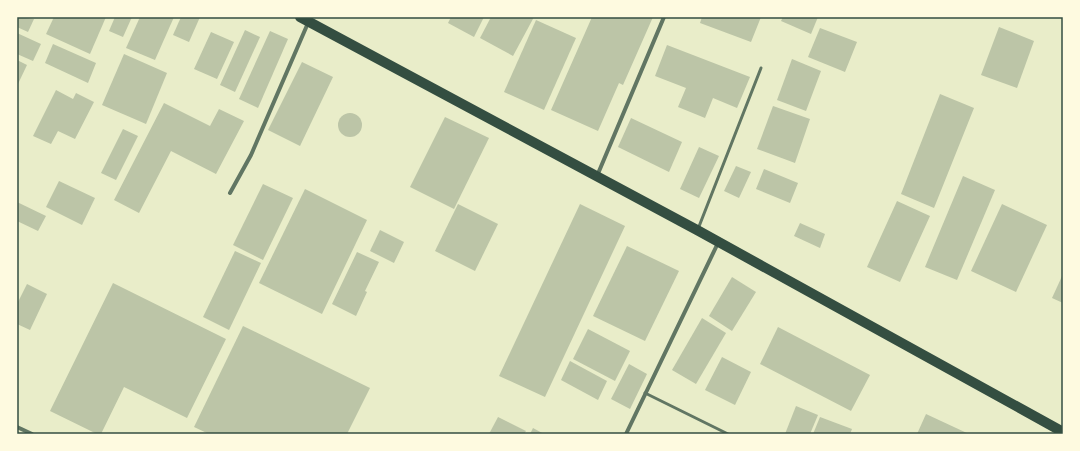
<svg xmlns="http://www.w3.org/2000/svg" width="1080" height="451" font-family="Rubik,sans-serif">
	<rect width="100%" height="100%" fill="#e9edc9"/>
	<g fill="#bcc5a7">
		<polygon points="17,17 34,19 28,32 17,27"/>
		<polygon points="54,17 106,17 90,54 46,34"/>
		<polygon points="115,17 132,17 123,37 109,31"/>
		<polygon points="140,17 174,17 155,60 126,48"/>
		<polygon points="181,17 200,17 189,42 173,35"/>
		<polygon points="451,17 484,17 474,37 448,23"/>
		<polygon points="491,17 534,17 513,56 480,38"/>
		<polygon points="592,17 653,17 623,85 619,83 598,131 551,110"/>
		<polygon points="702,17 761,17 751,42 700,23"/>
		<polygon points="783,17 818,17 811,34 781,21"/>
		<polygon points="536,20 576,38 544,110 504,92"/>
		<polygon points="999,27 1034,41 1017,88 981,75"/>
		<polygon points="820,28 857,42 845,72 808,57"/>
		<polygon points="245,30 260,37 235,92 220,85"/>
		<polygon points="270,31 288,39 258,108 239,99"/>
		<polygon points="211,32 234,42 217,79 194,69"/>
		<polygon points="17,33 41,44 33,61 17,54"/>
		<polygon points="53,44 96,63 88,83 45,63"/>
		<polygon points="667,45 750,77 737,108 713,98 705,118 678,107 686,88 655,76"/>
		<polygon points="124,54 167,73 146,124 102,105"/>
		<polygon points="792,59 821,71 806,111 777,100"/>
		<polygon points="17,60 27,65 17,86"/>
		<polygon points="302,62 333,77 300,146 268,130"/>
		<polygon points="56,90 73,99 76,93 94,102 75,139 58,131 51,144 33,136"/>
		<polygon points="940,94 974,108 934,208 901,194"/>
		<polygon points="164,103 210,126 219,109 244,121 216,174 171,151 139,213 114,200"/>
		<polygon points="773,106 810,119 795,163 757,149"/>
		<circle cx="350" cy="125" r="12"/>
		<polygon points="445,117 489,138 454,209 410,187"/>
		<polygon points="631,118 682,142 669,172 618,147"/>
		<polygon points="123,129 138,136 116,180 101,173"/>
		<polygon points="699,147 719,156 699,198 680,189"/>
		<polygon points="736,166 751,172 739,198 724,191"/>
		<polygon points="764,169 798,183 790,203 756,189"/>
		<polygon points="963,176 995,190 957,280 925,267"/>
		<polygon points="59,181 95,198 82,225 46,207"/>
		<polygon points="263,184 293,198 263,260 233,245"/>
		<polygon points="305,189 367,220 322,314 259,283"/>
		<polygon points="897,201 930,216 900,282 867,267"/>
		<polygon points="17,202 46,216 38,231 17,221"/>
		<polygon points="458,204 498,224 475,271 435,251"/>
		<polygon points="580,204 625,226 545,397 499,376"/>
		<polygon points="1002,204 1047,225 1016,292 971,271"/>
		<polygon points="800,223 825,234 820,248 794,236"/>
		<polygon points="380,230 404,242 394,263 370,251"/>
		<polygon points="627,246 679,271 645,341 593,316"/>
		<polygon points="235,251 261,263 229,330 203,317"/>
		<polygon points="357,252 379,262 365,291 367,292 356,316 332,304"/>
		<polygon points="1063,274 1063,303 1052,298"/>
		<polygon points="732,277 756,292 732,331 709,316"/>
		<polygon points="113,283 226,339 187,418 124,387 101,434 97,434 50,411"/>
		<polygon points="27,284 47,294 30,330 17,324 17,304"/>
		<polygon points="702,318 726,333 696,384 672,370"/>
		<polygon points="243,326 370,388 347,434 209,434 194,427"/>
		<polygon points="778,327 870,375 851,411 760,364"/>
		<polygon points="588,329 630,351 615,381 573,359"/>
		<polygon points="722,357 751,372 735,405 705,390"/>
		<polygon points="570,361 607,381 598,400 561,380"/>
		<polygon points="629,364 647,374 630,409 611,399"/>
		<polygon points="796,406 818,415 810,434 785,434"/>
		<polygon points="926,414 969,434 917,434"/>
		<polygon points="498,417 526,431 524,434 489,434"/>
		<polygon points="820,417 852,429 850,434 813,434"/>
		<polygon points="533,428 544,434 530,434"/>
	</g>
	<g fill="none" stroke-linecap="round" stroke-linejoin="round">
		<g stroke="#617663" stroke-width="3">
			<polyline points="698,229 761,68"/>
			<polyline points="645,393 728,434"/>
		</g>
		<g stroke="#617663" stroke-width="4">
			<polyline points="597,176 664,17"/>
			<polyline points="230,193 251,155 308,23"/>
			<polyline points="17,427 32,434"/>
			<polyline points="626,434 718,243"/>
		</g>
		<polyline stroke="#344e41" stroke-width="10" points="300,17 697,230 1063,432"/>
	</g>
	<rect width="1080" height="451" fill="none" stroke="#fefae0" stroke-width="36"/>
	<rect x="18" y="18" width="1044" height="415" fill="none" stroke="#344e41" stroke-width="1.5"/>
</svg>
